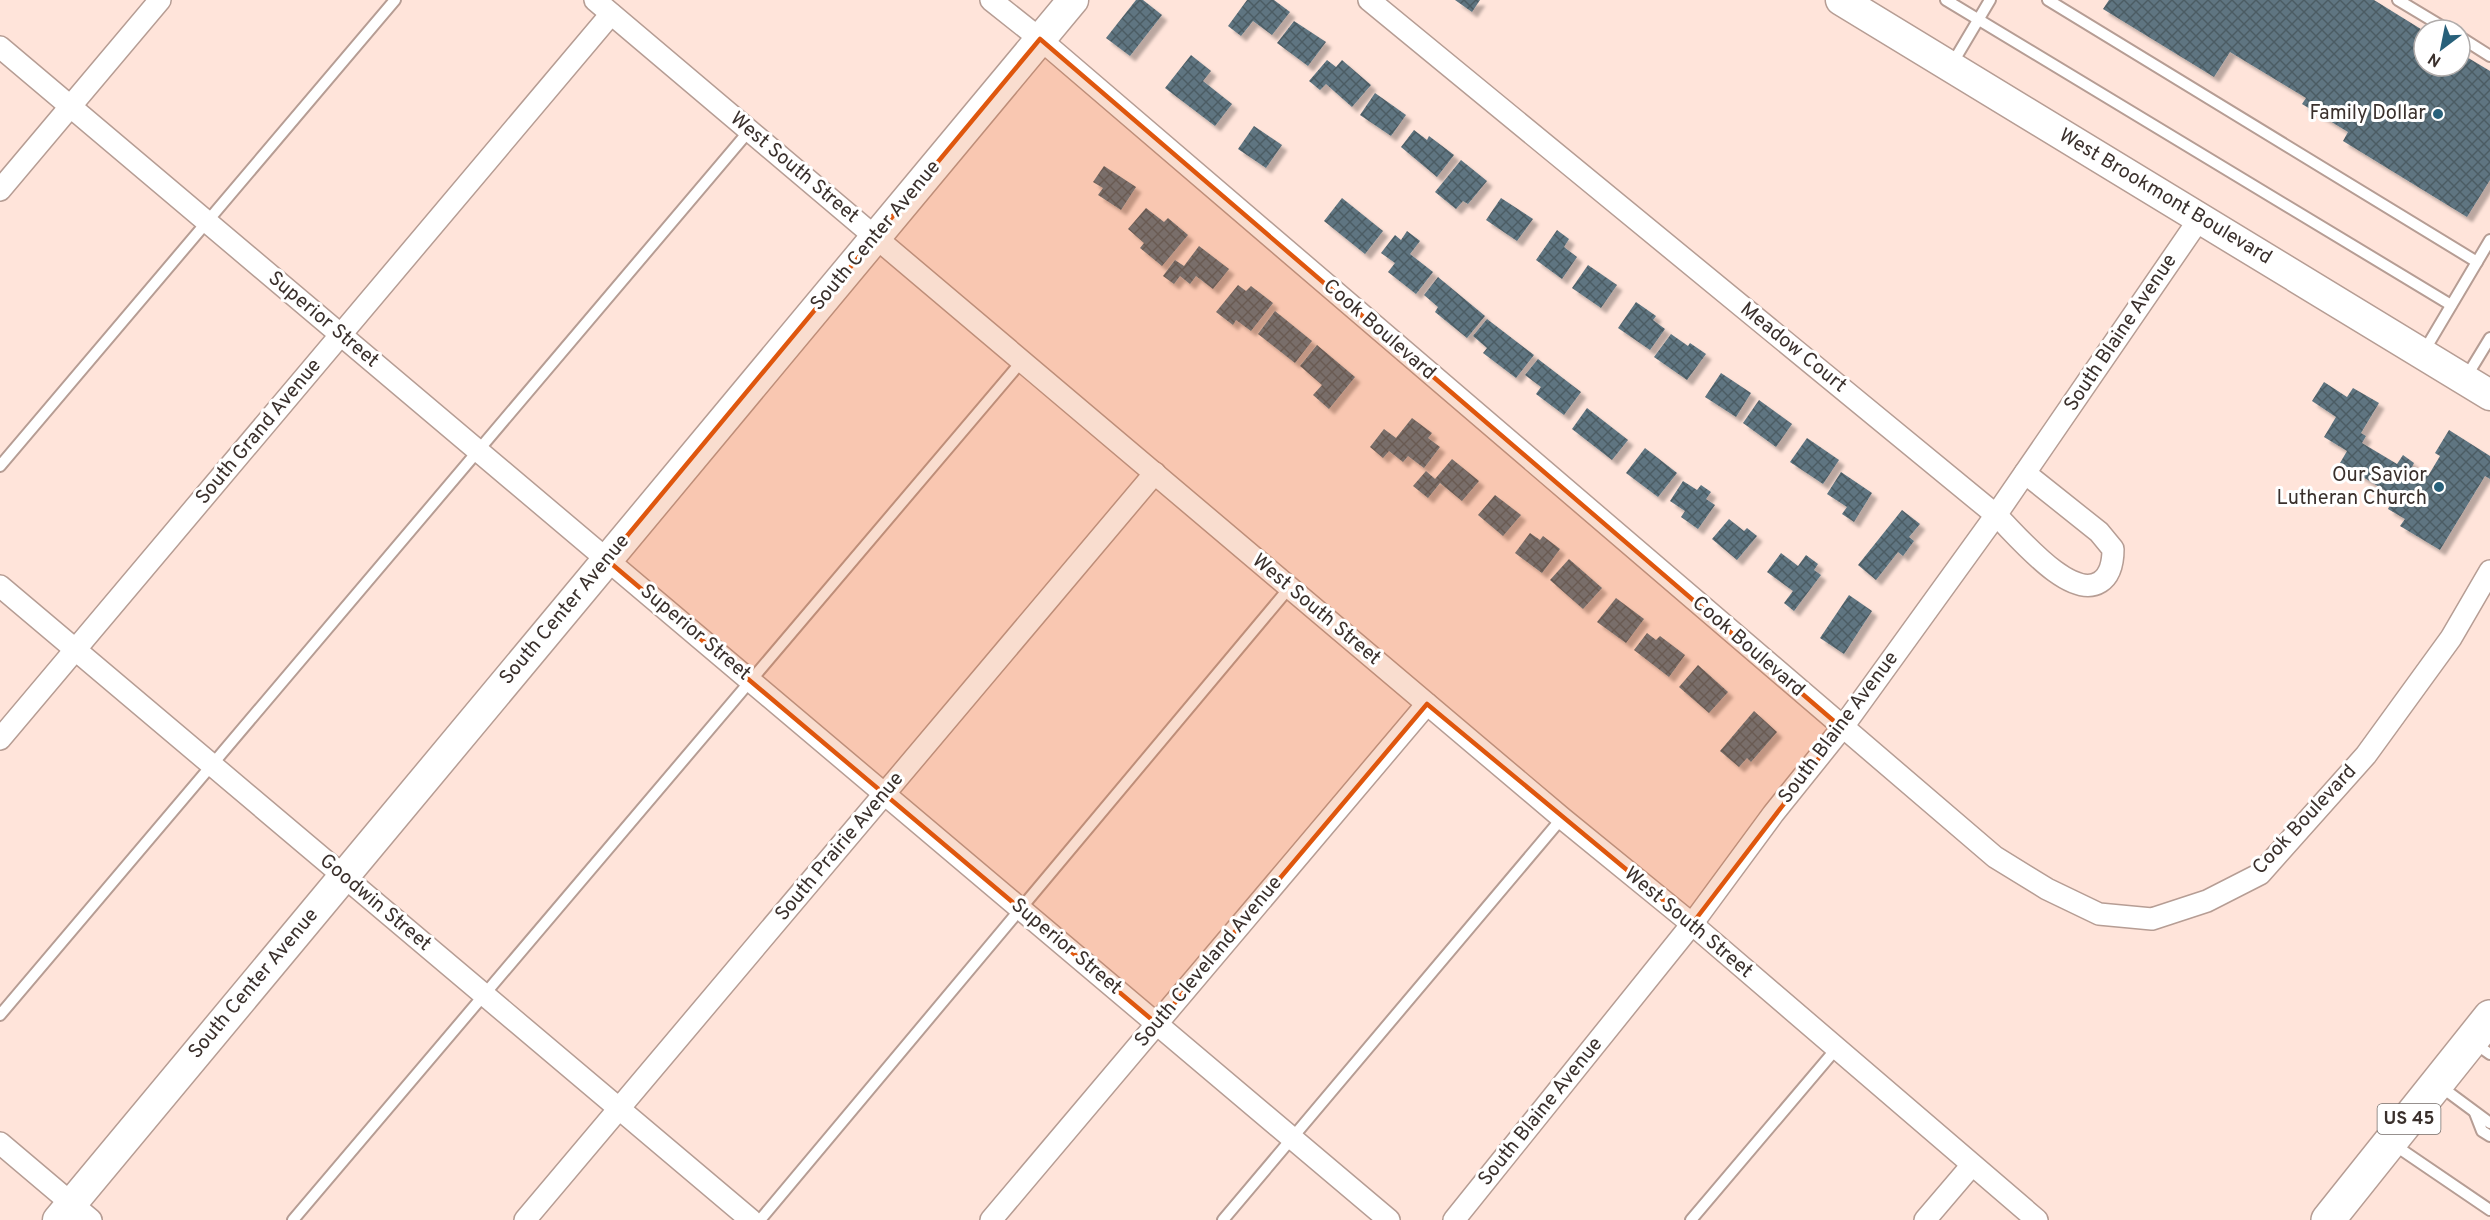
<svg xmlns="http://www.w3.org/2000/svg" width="2490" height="1220" font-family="Overpass,sans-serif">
	<defs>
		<pattern id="building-cross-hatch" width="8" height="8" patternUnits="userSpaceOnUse" patternTransform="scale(1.5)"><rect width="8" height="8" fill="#5e7581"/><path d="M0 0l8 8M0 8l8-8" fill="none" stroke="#4b5b64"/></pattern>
		<filter id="shadow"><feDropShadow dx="5.5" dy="5.5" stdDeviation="1.5" flood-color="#0004"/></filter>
	</defs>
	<rect width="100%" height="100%" fill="#ffe4da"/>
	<g fill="url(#building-cross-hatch)" filter="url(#shadow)">
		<polygon points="1136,0 1143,0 1162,15 1130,56 1106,38"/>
		<polygon points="1247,0 1274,0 1290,12 1272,35 1253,21 1241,36 1228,26"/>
		<polygon points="1455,0 1480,0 1472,12"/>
		<polygon points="2109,0 2374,0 2424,31 2424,66 2460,66 2460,53 2490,71 2490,180 2467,217 2343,141 2348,132 2302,104 2306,98 2230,52 2214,77 2103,9"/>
		<polygon points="1294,21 1326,42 1308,66 1277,43"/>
		<polygon points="1191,55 1211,71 1203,81 1232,104 1215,126 1165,88"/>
		<polygon points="1327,60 1336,67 1342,60 1371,85 1352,107 1326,84 1320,90 1309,81"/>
		<polygon points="1375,93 1406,115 1391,136 1360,115"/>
		<polygon points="1254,126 1282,145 1266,168 1238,149"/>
		<polygon points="1414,130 1427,140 1429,136 1454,155 1437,177 1401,147"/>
		<polygon points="1461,160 1487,181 1468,204 1463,201 1456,209 1435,192"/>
		<polygon points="1104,166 1136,187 1121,210 1098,195 1103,188 1093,182"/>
		<polygon points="1342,198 1383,231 1365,254 1324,221"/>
		<polygon points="1501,198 1533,219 1517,241 1486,220"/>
		<polygon points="1146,208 1164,222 1168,218 1188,235 1162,266 1140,248 1144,243 1128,229"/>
		<polygon points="1557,230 1569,239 1564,247 1577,257 1562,279 1536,260"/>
		<polygon points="1407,231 1420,241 1410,254 1433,272 1416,294 1388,272 1395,263 1381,253 1395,235 1401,240"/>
		<polygon points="1199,246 1229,269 1213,289 1196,276 1190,284 1180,276 1174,284 1163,276 1175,260 1184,266"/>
		<polygon points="1588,265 1617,285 1601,308 1572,288"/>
		<polygon points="1438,277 1485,316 1467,338 1435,312 1438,307 1424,295"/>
		<polygon points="1238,285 1246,291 1251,286 1273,303 1251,331 1236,320 1233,325 1216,312"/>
		<polygon points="1636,302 1656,316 1653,320 1665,329 1650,350 1618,328"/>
		<polygon points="1275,311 1312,341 1295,363 1258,334"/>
		<polygon points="1487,319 1534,355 1516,378 1483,353 1487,348 1473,336"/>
		<polygon points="1671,334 1688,346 1690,343 1706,354 1687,380 1654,357"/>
		<polygon points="1317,345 1355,377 1329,409 1313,395 1322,385 1300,366"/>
		<polygon points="1538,359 1581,392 1564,415 1536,394 1541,387 1525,375"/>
		<polygon points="1721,373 1751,393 1736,417 1705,397"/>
		<polygon points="2324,382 2347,397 2353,388 2379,403 2361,433 2366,436 2362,443 2397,464 2403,455 2414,463 2412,467 2428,476 2440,456 2435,453 2449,430 2490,456 2490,479 2485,476 2440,550 2400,526 2405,519 2388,509 2394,496 2340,463 2347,451 2324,437 2336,417 2312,401"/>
		<polygon points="1759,400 1792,424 1776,447 1743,423"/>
		<polygon points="1587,408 1628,440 1612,460 1572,429"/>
		<polygon points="1412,418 1432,433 1428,438 1440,447 1424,468 1408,456 1403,462 1389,451 1383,458 1370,447 1384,429 1396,438"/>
		<polygon points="1807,438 1839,460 1823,484 1790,462"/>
		<polygon points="1645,448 1677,473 1658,497 1626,473"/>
		<polygon points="1452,459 1479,481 1462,501 1440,483 1428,498 1413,486 1426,471 1435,479"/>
		<polygon points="1841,472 1872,493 1854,522 1842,514 1847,507 1827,494"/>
		<polygon points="1683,481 1697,490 1701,485 1711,492 1706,499 1715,505 1698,529 1681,517 1685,511 1670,501"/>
		<polygon points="1495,495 1521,515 1503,536 1478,515"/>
		<polygon points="1902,510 1920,524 1909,537 1914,541 1903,556 1898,552 1876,580 1858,565"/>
		<polygon points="1729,519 1744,531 1747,528 1757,536 1737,560 1712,539"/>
		<polygon points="1530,533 1540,540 1543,536 1560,549 1542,573 1515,553"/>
		<polygon points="1781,553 1798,566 1806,555 1818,564 1814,570 1821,575 1794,611 1784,603 1793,591 1767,572"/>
		<polygon points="1569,559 1602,588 1583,609 1550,580"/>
		<polygon points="1849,595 1872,611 1844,654 1820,638"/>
		<polygon points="1616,598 1644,619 1626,643 1597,622"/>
		<polygon points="1647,633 1656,640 1660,636 1685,655 1669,677 1634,650"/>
		<polygon points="1698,665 1728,692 1709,713 1679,687"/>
		<polygon points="1754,711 1777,732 1751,762 1747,758 1739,767 1720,751"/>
	</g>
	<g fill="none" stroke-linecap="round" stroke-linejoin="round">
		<defs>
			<g id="lane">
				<polyline points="1946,0 2451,305"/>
				<polyline points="2048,0 2477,262"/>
				<polyline points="2398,0 2448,30"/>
				<polyline points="2460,37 2490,56"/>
				<polyline points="1952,64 1990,0"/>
				<polyline points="2423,353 2490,240"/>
				<polyline points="2465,379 2490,338"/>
				<polyline points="0,466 395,0"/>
				<polyline points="0,1015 749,131"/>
				<polyline points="2473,1042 2490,1054"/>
				<polyline points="2440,1086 2490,1123"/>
				<polyline points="2475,1113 2482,1131 2490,1136"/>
				<polyline points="2393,1144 2490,1210"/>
				<polyline points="293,1220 1022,361"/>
				<polyline points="760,1220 1290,587"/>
				<polyline points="1223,1220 1562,818"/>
				<polyline points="1691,1220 1836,1049"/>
			</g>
			<g id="street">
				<polyline points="595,0 1562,818 1692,924 2037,1220"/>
				<polyline points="991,0 1040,39 1995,857 2047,889 2099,914 2152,919 2207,901 2260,874 2366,755 2451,638 2490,571"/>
				<path d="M 1369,0 L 1996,515 C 2017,535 2070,601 2100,582 C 2111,575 2113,561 2113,549 L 2099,532 L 2025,473"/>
				<polyline points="0,47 1389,1220"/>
				<polyline points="0,190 160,0"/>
				<polyline points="0,586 751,1220"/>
				<polyline points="0,739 611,14"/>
				<polyline points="0,1143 91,1220"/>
				<polyline points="525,1220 1155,473"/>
				<polyline points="991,1220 1427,704"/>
				<polyline points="1454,1220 1692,924 1773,814 1842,728 1996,515 2200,218"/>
				<polyline points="1925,1220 1972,1165"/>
			</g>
			<g id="secondary">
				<polyline points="1841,0 2490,395"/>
				<polyline points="58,1220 1073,0"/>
			</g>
			<polyline id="primary" points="2328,1220 2490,1017"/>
		</defs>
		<use href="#lane" stroke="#b69d94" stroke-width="14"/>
		<use href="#street" stroke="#b69d94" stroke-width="24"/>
		<use href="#secondary" stroke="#b69d94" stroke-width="33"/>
		<use href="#primary" stroke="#b69d94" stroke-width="36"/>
		<use href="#lane" stroke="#fff" stroke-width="10"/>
		<use href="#street" stroke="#fff" stroke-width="21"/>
		<use href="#secondary" stroke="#fff" stroke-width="30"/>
		<use href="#primary" stroke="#fff" stroke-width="33"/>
	</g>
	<path fill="#df570e" fill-opacity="0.2" stroke="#df570e" stroke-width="4.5" stroke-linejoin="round" d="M 1040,39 L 1842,728 L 1692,924 L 1427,704 L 1157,1024 L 607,560 Z"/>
	<g fill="#27607a" stroke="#fff" stroke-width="2">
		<circle cx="2438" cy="114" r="6"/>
		<circle cx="2439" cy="487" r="6"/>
	</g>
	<g text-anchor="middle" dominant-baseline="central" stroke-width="6" stroke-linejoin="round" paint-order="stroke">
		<rect fill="#fff" stroke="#756e6b" stroke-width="1.5" x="2377.5" y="1104" width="63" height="30" rx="4.5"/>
		<g font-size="18" font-weight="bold" fill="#3a302c">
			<text x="2409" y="1119">US 45</text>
		</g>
		<g font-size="20" fill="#3a302c" stroke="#fff" text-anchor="end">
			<text x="2426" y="114">Family Dollar</text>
			<text x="2427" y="476">Our Savior<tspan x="2427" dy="23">Lutheran Church</tspan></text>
		</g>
		<g font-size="20" fill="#3a302c" stroke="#fff">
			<text transform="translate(794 168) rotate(40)">West South Street</text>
			<text transform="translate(2165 197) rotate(31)">West Brookmont Boulevard</text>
			<text transform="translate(876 236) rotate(-50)">South Center Avenue</text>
			<text transform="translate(323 320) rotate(40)">Superior Street</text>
			<text transform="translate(1379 330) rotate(41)">Cook Boulevard</text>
			<text transform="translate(2121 333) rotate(-56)">South Blaine Avenue</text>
			<text transform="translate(1793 348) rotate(39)">Meadow Court</text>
			<text transform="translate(259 432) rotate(-50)">South Grand Avenue</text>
			<text transform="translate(565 610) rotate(-50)">South Center Avenue</text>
			<text transform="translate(1316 610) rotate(40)">West South Street</text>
			<text transform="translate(695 633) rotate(40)">Superior Street</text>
			<text transform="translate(1748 647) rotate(41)">Cook Boulevard</text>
			<text transform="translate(1839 728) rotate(-53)">South Blaine Avenue</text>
			<text transform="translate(2305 820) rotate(-47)">Cook Boulevard</text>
			<text transform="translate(840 847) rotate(-50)">South Prairie Avenue</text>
			<text transform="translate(375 903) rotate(40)">Goodwin Street</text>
			<text transform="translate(1688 923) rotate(40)">West South Street</text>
			<text transform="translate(1066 947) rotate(40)">Superior Street</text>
			<text transform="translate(1209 962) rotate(-50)">South Cleveland Avenue</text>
			<text transform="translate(254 984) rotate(-50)">South Center Avenue</text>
			<text transform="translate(1541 1112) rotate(-51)">South Blaine Avenue</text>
		</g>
	</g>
	<g transform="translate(2442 48) rotate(212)"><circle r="28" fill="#ffffff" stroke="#b0acab" stroke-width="1.5"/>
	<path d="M0-4.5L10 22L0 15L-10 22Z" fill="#27607a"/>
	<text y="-9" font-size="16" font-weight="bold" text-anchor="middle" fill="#3a302c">N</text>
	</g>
</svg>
